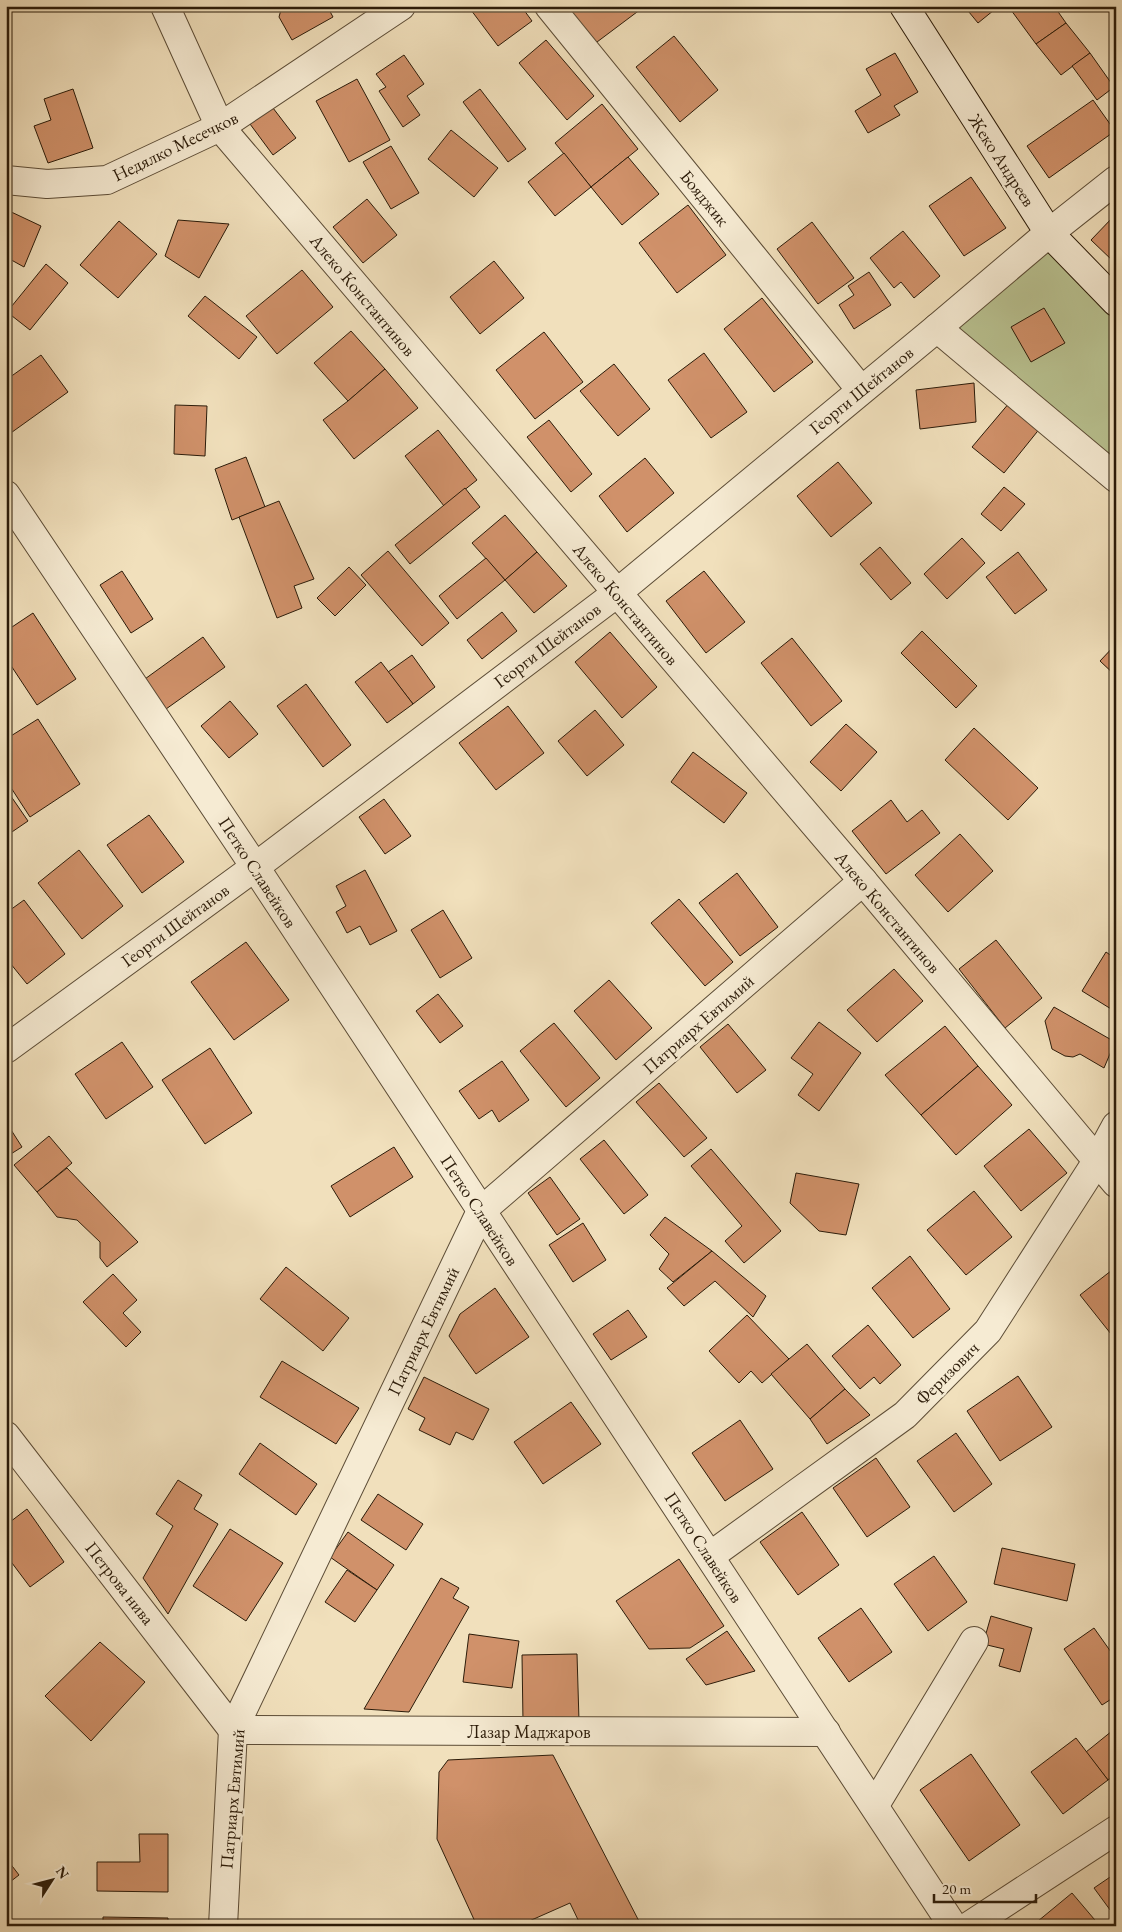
<svg xmlns="http://www.w3.org/2000/svg" width="1122" height="1932" font-family="'EB Garamond',serif">
	<rect width="100%" height="100%" fill="#f1e0bc"/>
	<filter id="stains"><feTurbulence type="fractalNoise" baseFrequency=".004" numOctaves="4"/><feColorMatrix values="0 0 0 0 .2 0 0 0 0 .09 0 0 0 0 .02 0 0 0 .5 -.17"/></filter>
	<radialGradient id="worn" r=".72"><stop offset=".6" stop-color="#630" stop-opacity="0"/><stop offset="1" stop-color="#630" stop-opacity=".3"/></radialGradient>
	<polygon fill="#b9c291" stroke="#726e4d" points="1049,233 1116,302 1116,478 937,328"/>
	<g fill="#d0916a" stroke="#2b1b09">
		<polygon points="282,6 327,6 333,17 292,40 279,17"/>
		<polygon points="468,6 521,6 532,21 498,46"/>
		<polygon points="566,6 645,6 593,45"/>
		<polygon points="964,6 999,6 978,23"/>
		<polygon points="1017,6 1054,6 1066,23 1036,44 1011,10"/>
		<polygon points="1066,23 1090,53 1061,75 1036,44"/>
		<polygon points="674,36 718,90 680,122 636,67"/>
		<polygon points="546,40 594,96 567,120 519,63"/>
		<polygon points="895,53 918,92 894,106 900,115 868,133 855,111 881,95 866,69"/>
		<polygon points="1090,53 1114,87 1097,100 1072,66"/>
		<polygon points="404,55 424,84 407,96 420,115 403,127 379,91 386,87 376,74"/>
		<polygon points="357,79 390,140 349,162 316,101"/>
		<polygon points="73,89 93,148 48,163 34,126 51,120 44,99"/>
		<polygon points="480,89 526,149 508,162 463,102"/>
		<polygon points="1093,100 1115,131 1049,178 1027,146"/>
		<polygon points="602,104 638,149 591,187 555,143"/>
		<polygon points="273,108 296,138 273,155 250,124"/>
		<polygon points="451,130 498,168 474,197 428,159"/>
		<polygon points="391,146 419,193 391,209 363,162"/>
		<polygon points="564,153 591,187 555,216 528,182"/>
		<polygon points="628,157 659,194 622,225 591,187"/>
		<polygon points="971,177 1006,228 964,256 929,206"/>
		<polygon points="367,199 397,235 363,263 333,227"/>
		<polygon points="688,205 726,255 677,293 639,243"/>
		<polygon points="7,210 41,226 24,267 6,257"/>
		<polygon points="1114,216 1116,217 1116,260 1114,262 1091,240"/>
		<polygon points="178,220 229,224 199,278 165,256"/>
		<polygon points="119,221 157,254 118,298 80,265"/>
		<polygon points="812,222 854,278 818,304 777,249"/>
		<polygon points="903,231 940,276 914,298 901,282 894,288 870,258"/>
		<polygon points="494,261 524,298 480,334 450,297"/>
		<polygon points="46,264 68,283 30,330 7,312"/>
		<polygon points="302,270 333,307 277,354 246,316"/>
		<polygon points="869,272 891,305 854,329 839,305 854,295 848,286"/>
		<polygon points="205,296 257,337 239,359 188,316"/>
		<polygon points="762,298 813,362 774,392 724,329"/>
		<polygon points="1044,308 1065,343 1031,362 1011,327"/>
		<polygon points="351,331 385,369 348,401 314,363"/>
		<polygon points="544,332 583,382 535,419 496,370"/>
		<polygon points="704,353 747,412 711,438 668,380"/>
		<polygon points="41,355 68,392 8,435 6,433 6,380"/>
		<polygon points="614,364 650,409 618,436 580,391"/>
		<polygon points="385,369 418,408 354,459 323,420 348,401"/>
		<polygon points="974,383 976,422 920,429 916,390"/>
		<polygon points="1010,402 1041,427 1004,473 972,447"/>
		<polygon points="175,405 207,406 205,456 174,454"/>
		<polygon points="549,420 592,474 571,492 527,437"/>
		<polygon points="438,430 477,480 444,506 405,456"/>
		<polygon points="246,457 265,507 232,520 215,469"/>
		<polygon points="645,458 674,493 627,532 599,496"/>
		<polygon points="838,462 872,503 831,537 797,496"/>
		<polygon points="1004,487 1025,504 1001,531 981,514"/>
		<polygon points="465,488 480,507 410,564 395,545"/>
		<polygon points="279,501 314,579 294,586 302,608 277,618 239,517"/>
		<polygon points="505,515 537,552 505,580 472,543"/>
		<polygon points="962,538 985,563 947,599 924,574"/>
		<polygon points="880,547 911,583 891,600 860,564"/>
		<polygon points="388,551 449,623 422,646 361,575"/>
		<polygon points="537,552 567,586 534,613 505,580"/>
		<polygon points="1018,552 1047,590 1015,614 986,577"/>
		<polygon points="486,558 505,580 457,619 439,596"/>
		<polygon points="349,567 366,585 335,616 317,598"/>
		<polygon points="122,571 153,619 131,633 100,585"/>
		<polygon points="704,571 745,622 706,653 666,601"/>
		<polygon points="502,612 517,631 482,659 467,640"/>
		<polygon points="33,613 76,679 37,705 6,658 6,631"/>
		<polygon points="922,631 977,686 956,708 901,653"/>
		<polygon points="610,632 657,687 622,718 575,662"/>
		<polygon points="203,637 225,667 159,714 138,684"/>
		<polygon points="792,638 842,701 811,726 761,663"/>
		<polygon points="1116,644 1116,676 1100,661"/>
		<polygon points="412,655 435,687 413,704 388,672"/>
		<polygon points="381,662 413,704 387,723 355,682"/>
		<polygon points="306,684 351,745 323,767 277,706"/>
		<polygon points="230,701 258,734 229,758 201,726"/>
		<polygon points="508,706 544,753 496,790 459,743"/>
		<polygon points="595,710 624,745 587,776 558,741"/>
		<polygon points="38,719 80,784 30,817 6,780 6,739"/>
		<polygon points="846,724 877,752 841,791 810,762"/>
		<polygon points="974,728 1038,788 1008,820 945,760"/>
		<polygon points="693,752 747,793 724,823 671,782"/>
		<polygon points="6,789 28,821 6,836"/>
		<polygon points="384,799 411,836 385,854 359,817"/>
		<polygon points="891,800 907,822 922,810 940,833 886,874 852,831"/>
		<polygon points="149,815 184,862 142,893 107,845"/>
		<polygon points="960,834 993,871 948,912 915,875"/>
		<polygon points="79,850 123,906 82,939 38,883"/>
		<polygon points="365,870 397,931 370,945 360,926 347,933 336,912 346,906 336,886"/>
		<polygon points="737,873 778,927 740,956 699,903"/>
		<polygon points="679,899 733,962 705,986 651,923"/>
		<polygon points="24,900 65,954 27,984 6,958 6,913"/>
		<polygon points="443,910 472,958 440,978 411,930"/>
		<polygon points="996,940 1042,998 1005,1028 959,969"/>
		<polygon points="246,942 289,1000 234,1040 191,982"/>
		<polygon points="1106,952 1116,959 1116,1012 1082,991"/>
		<polygon points="894,969 923,1001 877,1042 847,1010"/>
		<polygon points="609,980 652,1028 616,1060 574,1011"/>
		<polygon points="438,994 463,1026 440,1043 416,1011"/>
		<polygon points="1054,1007 1115,1042 1104,1068 1080,1054 1073,1057 1065,1056 1052,1049 1045,1021"/>
		<polygon points="819,1022 861,1053 819,1111 798,1095 813,1074 791,1058"/>
		<polygon points="554,1023 600,1078 566,1107 520,1051"/>
		<polygon points="728,1024 766,1070 737,1093 700,1047"/>
		<polygon points="945,1026 978,1066 921,1115 885,1075"/>
		<polygon points="122,1042 153,1087 106,1119 75,1074"/>
		<polygon points="210,1048 252,1113 205,1144 162,1080"/>
		<polygon points="502,1061 529,1100 499,1122 492,1110 479,1119 459,1091"/>
		<polygon points="978,1066 1012,1105 956,1155 921,1115"/>
		<polygon points="659,1083 707,1138 684,1157 636,1102"/>
		<polygon points="6,1122 22,1147 6,1157"/>
		<polygon points="1029,1129 1067,1173 1021,1211 984,1166"/>
		<polygon points="49,1136 72,1163 37,1192 14,1165"/>
		<polygon points="604,1140 648,1195 624,1214 580,1159"/>
		<polygon points="394,1147 413,1177 350,1217 331,1186"/>
		<polygon points="711,1149 781,1231 744,1263 725,1241 742,1226 691,1166"/>
		<polygon points="67,1168 138,1242 107,1267 100,1258 100,1242 77,1220 57,1217 37,1192"/>
		<polygon points="796,1173 859,1184 846,1235 819,1231 790,1203"/>
		<polygon points="550,1177 580,1219 557,1235 528,1193"/>
		<polygon points="974,1191 1012,1237 966,1275 927,1230"/>
		<polygon points="665,1217 712,1251 673,1282 659,1269 669,1254 650,1235"/>
		<polygon points="583,1223 606,1260 573,1282 549,1245"/>
		<polygon points="712,1251 766,1296 753,1317 715,1281 684,1306 667,1288"/>
		<polygon points="910,1256 950,1309 913,1338 872,1288"/>
		<polygon points="286,1267 349,1318 323,1351 260,1299"/>
		<polygon points="1116,1267 1116,1330 1111,1334 1080,1295"/>
		<polygon points="113,1274 137,1300 123,1313 141,1332 126,1347 83,1302"/>
		<polygon points="495,1288 529,1337 476,1374 449,1336 460,1314"/>
		<polygon points="628,1310 647,1337 611,1360 593,1334"/>
		<polygon points="747,1315 789,1359 762,1383 751,1371 739,1383 709,1351"/>
		<polygon points="868,1325 901,1365 880,1384 874,1377 860,1389 832,1356"/>
		<polygon points="807,1344 845,1389 810,1419 771,1374"/>
		<polygon points="282,1361 359,1408 336,1444 260,1397"/>
		<polygon points="1018,1376 1052,1427 1000,1461 967,1411"/>
		<polygon points="424,1377 489,1409 473,1440 456,1432 450,1445 419,1430 425,1418 408,1409"/>
		<polygon points="845,1389 870,1415 827,1444 810,1419"/>
		<polygon points="571,1402 601,1444 543,1484 514,1442"/>
		<polygon points="740,1420 773,1469 725,1501 692,1453"/>
		<polygon points="956,1433 992,1484 954,1512 917,1461"/>
		<polygon points="260,1443 317,1484 296,1515 239,1474"/>
		<polygon points="876,1458 910,1507 867,1537 833,1488"/>
		<polygon points="178,1480 202,1495 194,1509 218,1524 168,1614 143,1578 173,1526 156,1514"/>
		<polygon points="378,1494 423,1524 406,1550 361,1520"/>
		<polygon points="27,1509 64,1562 30,1587 6,1555 6,1525"/>
		<polygon points="802,1512 839,1565 798,1595 760,1542"/>
		<polygon points="230,1529 283,1563 246,1621 193,1586"/>
		<polygon points="348,1532 394,1565 377,1590 330,1557"/>
		<polygon points="1002,1548 1075,1564 1067,1601 994,1584"/>
		<polygon points="934,1556 967,1602 928,1631 894,1584"/>
		<polygon points="679,1559 724,1626 690,1648 649,1649 616,1601"/>
		<polygon points="347,1570 377,1590 355,1622 325,1602"/>
		<polygon points="441,1578 459,1588 453,1598 469,1607 409,1712 364,1709"/>
		<polygon points="861,1608 892,1652 849,1682 818,1638"/>
		<polygon points="991,1616 1032,1628 1020,1672 999,1666 1004,1649 983,1644"/>
		<polygon points="1094,1628 1116,1659 1116,1696 1102,1705 1064,1649"/>
		<polygon points="727,1631 755,1671 706,1685 686,1659"/>
		<polygon points="469,1634 519,1641 512,1688 463,1682"/>
		<polygon points="100,1642 145,1682 91,1741 45,1696"/>
		<polygon points="577,1654 579,1721 523,1722 522,1655"/>
		<polygon points="1112,1731 1116,1736 1116,1774 1108,1780 1086,1752"/>
		<polygon points="1076,1738 1108,1780 1063,1814 1031,1772"/>
		<polygon points="971,1754 1020,1825 969,1861 920,1790"/>
		<polygon points="553,1755 641,1925 581,1926 570,1903 518,1926 477,1926 437,1839 439,1772 448,1760"/>
		<polygon points="139,1834 168,1834 168,1892 97,1891 97,1862 140,1862"/>
		<polygon points="6,1858 19,1875 6,1885"/>
		<polygon points="1116,1873 1116,1918 1094,1888"/>
		<polygon points="1072,1893 1100,1926 1032,1926"/>
		<polygon points="103,1917 168,1918 168,1926 103,1926"/>
	</g>
	<g fill="none" stroke-linecap="round" stroke-linejoin="round">
		<defs>
			<g id="street">
				<polyline points="165,6 220,127 863,881 1116,1183"/>
				<polyline points="549,6 861,390"/>
				<polyline points="6,180 47,184 107,180 220,127 401,6"/>
				<polyline points="937,328 1116,478"/>
				<polyline points="6,495 255,867 953,1926"/>
				<polyline points="6,1049 255,867 617,593 937,328 1049,233 1116,180"/>
				<polyline points="6,1436 233,1730 826,1732"/>
				<polyline points="710,1556 905,1415 988,1331 1097,1161 1116,1126"/>
				<polyline points="875,1805 974,1641"/>
				<polyline points="223,1926 233,1730 481,1211 863,881"/>
				<polyline points="969,1926 1116,1830"/>
			</g>
			<polyline id="secondary" points="904,6 1049,233 1116,302"/>
		</defs>
		<use href="#street" stroke="#5c4c36" stroke-width="30"/>
		<use href="#secondary" stroke="#2b1b09" stroke-width="30"/>
		<use href="#street" stroke="#f6ebd3" stroke-width="28"/>
		<use href="#secondary" stroke="#f6ebd3" stroke-width="28"/>
	</g>
	<g text-anchor="middle" dominant-baseline="central" stroke-width="5" stroke-linejoin="round" paint-order="stroke">
		<g font-size="18" fill="#2b1b09" stroke="#f6ebd3">
			<text transform="translate(175 146) rotate(-26)">Недялко Месечков</text>
			<text transform="translate(1002 160) rotate(57)">Жеко Андреев</text>
			<text transform="translate(705 198) rotate(51)">Бояджик</text>
			<text transform="translate(363 295) rotate(50)">Алеко Константинов</text>
			<text transform="translate(861 390) rotate(-39)">Георги Шейтанов</text>
			<text transform="translate(626 604) rotate(50)">Алеко Константинов</text>
			<text transform="translate(547 645) rotate(-37)">Георги Шейтанов</text>
			<text transform="translate(258 872) rotate(57)">Петко Славейков</text>
			<text transform="translate(888 912) rotate(50)">Алеко Константинов</text>
			<text transform="translate(175 925) rotate(-36)">Георги Шейтанов</text>
			<text transform="translate(698 1024) rotate(-41)">Патриарх Евтимий</text>
			<text transform="translate(480 1210) rotate(57)">Петко Славейков</text>
			<text transform="translate(423 1331) rotate(-64)">Патриарх Евтимий</text>
			<text transform="translate(947 1373) rotate(-45)">Феризович</text>
			<text transform="translate(704 1547) rotate(57)">Петко Славейков</text>
			<text transform="translate(120 1583) rotate(52)">Петрова нива</text>
			<text x="529" y="1731">Лазар Маджаров</text>
			<text transform="translate(232 1799) rotate(-85)">Патриарх Евтимий</text>
		</g>
	</g>
	<rect width="1122" height="1932" fill="none" stroke="#f1e0bc" stroke-width="25"/>
	<rect x="8" y="8" width="1107" height="1917" fill="none" stroke="#2b1b09" stroke-width="2.5"/>
	<rect x="12" y="12" width="1097" height="1907" fill="none" stroke="#2b1b09"/>
	<g transform="translate(52 1880) rotate(54)" stroke="#f6ebd3" stroke-width="4" paint-order="stroke">
	<path d="M0-4L9 19L0 12L-9 19Z" fill="#2b1b09"/>
	<text y="-8" font-size="14" font-weight="bold" text-anchor="middle" fill="#2b1b09">N</text>
	</g>
	<path d="M934 1894v8h102v-8" fill="none" stroke="#2b1b09" stroke-width="2.5"/>
	<text x="942" y="1894" font-size="15" fill="#2b1b09" stroke="#f6ebd3" stroke-width="4" paint-order="stroke">20 m</text>
	<rect width="100%" height="100%" filter="url(#stains)"/>
	<rect width="100%" height="100%" fill="url(#worn)"/>
</svg>
